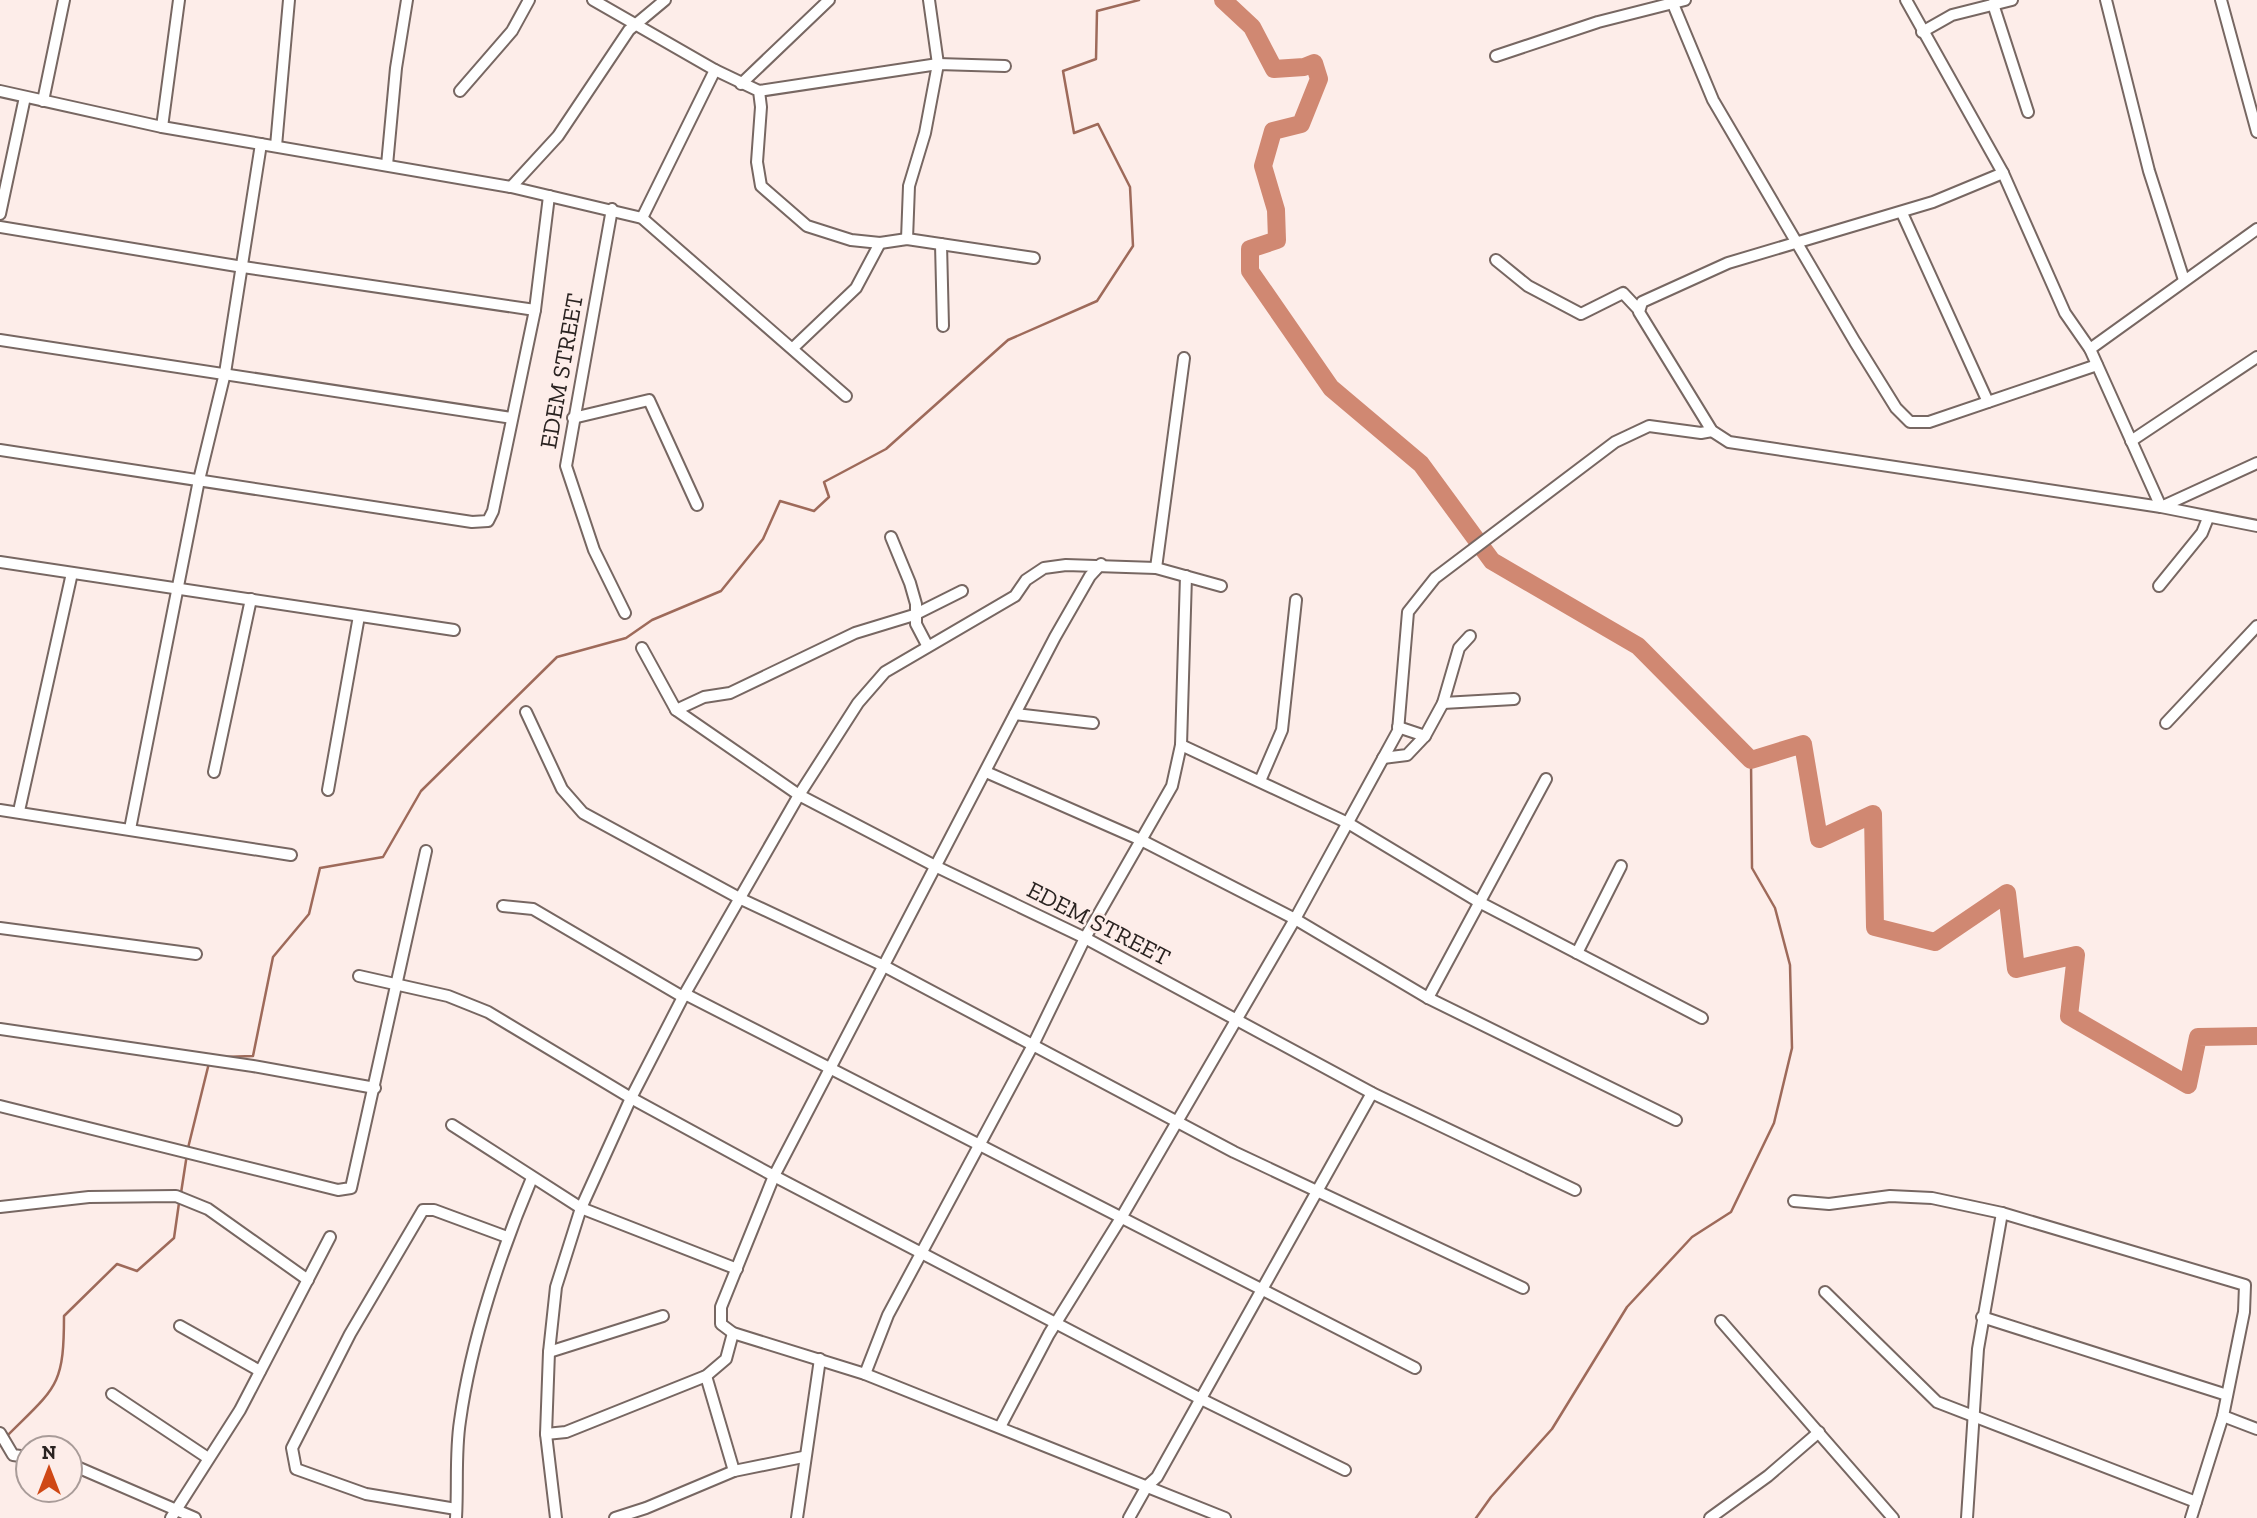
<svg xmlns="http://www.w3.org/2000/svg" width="2257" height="1518" font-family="'Zilla Slab',serif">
	<rect width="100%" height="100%" fill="#fdede9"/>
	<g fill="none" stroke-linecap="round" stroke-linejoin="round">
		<g stroke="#9e6a5a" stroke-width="2.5">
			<path d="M222 1057 253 1056 273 957 309 914 320 868 383 857 421 791 557 657 626 638 652 620 721 591 763 539 780 501 814 511 829 497 824 482 886 449 1008 340 1097 301 1133 246 1130 187 1098 124 1074 133 1063 71 1096 59 1097 11 1139 0"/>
			<path d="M188 1148 209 1063"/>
			<path d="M181 1193 187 1154"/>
			<path d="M7 1436C56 1387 64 1387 64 1316L117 1264 137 1271 174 1238 179 1203"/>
			<path d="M1476 1518 1491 1497 1552 1429 1627 1307 1692 1237 1731 1212 1774 1123 1792 1048 1790 965 1775 908 1752 868 1751 760"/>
		</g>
		<path stroke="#d08872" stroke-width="18" d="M1223 0 1252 27 1274 69 1304 67 1314 63 1319 79 1301 124 1273 131 1263 166 1276 210 1277 240 1250 249V271L1331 388 1421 464 1492 561 1638 646 1751 760 1803 744 1819 839 1873 814 1875 927 1935 942 2007 893 2016 969 2076 955 2069 1016 2188 1085 2198 1037 2257 1036"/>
		<defs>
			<g id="minor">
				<path d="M593 0 715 70 642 218"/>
				<path d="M1906 0 2003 173 2065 313 2090 349 2161 507 2257 463"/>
				<path d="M2106 0 2149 171 2184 280"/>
				<path d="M2221 0 2257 132"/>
				<path d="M1673 4 1713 100 1855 342 1896 408 1910 422H1929L2097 365"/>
				<path d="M1993 4 2028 112"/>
				<path d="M1922 32 1952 15 2012 0"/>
				<path d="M1496 56 1598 22 1685 0"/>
				<path d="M715 70 759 91 761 107 757 162 761 186 807 226 851 240 880 243 907 239 1034 258"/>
				<path d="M741 84 829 0"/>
				<path d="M0 91 162 127 511 187 642 218 846 396"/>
				<path d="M460 91 512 31 529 0"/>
				<path d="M759 91 938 64 1005 66"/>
				<path d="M43 101 64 0"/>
				<path d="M162 127 179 0"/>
				<path d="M276 146 289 0"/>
				<path d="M387 165 396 68 407 0"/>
				<path d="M2003 173 1933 202 1728 263 1642 302 1639 312 1712 431 1729 442 2161 507 2257 526"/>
				<path d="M511 187 558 136 629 30 665 0"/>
				<path d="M612 209 566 466 594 550 625 613"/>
				<path d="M1902 213 1988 402"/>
				<path d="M0 214 25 97"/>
				<path d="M0 227 243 267 535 310"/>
				<path d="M907 239 909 186 925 133 938 64 929 0"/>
				<path d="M941 244 943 326"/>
				<path d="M1496 260 1528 286 1581 314 1623 293 1638 309"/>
				<path d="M0 340 512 418"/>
				<path d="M793 348 856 288 880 243"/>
				<path d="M2090 349 2257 229"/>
				<path d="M573 418 649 400 697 505"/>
				<path d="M2131 441 2257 357"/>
				<path d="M0 450 472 522 488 521 493 511 535 310 549 196"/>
				<path d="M891 537 910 583 916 604V624L927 645"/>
				<path d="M0 562 454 630"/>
				<path d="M1101 564 1090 576 1055 637 774 1176 721 1307V1324L733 1333 865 1374 1225 1518"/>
				<path d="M1156 568 1184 358"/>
				<path d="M2159 586 2202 533 2208 518"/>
				<path d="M642 648 676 710 799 795 937 867 1085 938 1372 1093 1575 1190"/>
				<path d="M1443 703 1514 699"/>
				<path d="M676 710 704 697 730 693 855 633 914 615 962 591"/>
				<path d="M526 712 562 789 583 813 741 899 884 966 1234 1152 1523 1288"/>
				<path d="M1015 714 1093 723"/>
				<path d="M2166 723 2257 626"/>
				<path d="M1398 727 1425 736 1443 703 1459 648 1470 636"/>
				<path d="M1181 745 1348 823 1479 902 1702 1018"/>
				<path d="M1383 758 1407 755 1425 736"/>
				<path d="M214 772 251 599"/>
				<path d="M986 772 1141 840 1295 919 1428 998 1676 1120"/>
				<path d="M1260 781 1282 730 1296 600"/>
				<path d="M328 790 359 616"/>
				<path d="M0 810 291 855"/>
				<path d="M19 811 72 573"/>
				<path d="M130 829 199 480 225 373 261 144"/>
				<path d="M503 906 533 909 683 997"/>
				<path d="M0 928 196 954"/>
				<path d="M1577 953 1621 866"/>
				<path d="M359 976 448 996 488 1012 631 1098 774 1176 1201 1399 1345 1470"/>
				<path d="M685 994 1415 1368"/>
				<path d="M1428 998 1546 779"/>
				<path d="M0 1029 253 1066 375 1088"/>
				<path d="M0 1106 338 1190 351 1188 426 851"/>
				<path d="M452 1125 581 1208 737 1269"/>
				<path d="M1794 1201 1829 1204 1890 1196 1932 1198 2002 1213 2245 1285 2244 1312 2223 1416 2191 1518"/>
				<path d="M0 1207 89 1197 176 1196 208 1209 308 1280"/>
				<path d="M1825 1292 1937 1402 2196 1502"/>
				<path d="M1982 1317 2227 1395"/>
				<path d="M1721 1321 1893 1518"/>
				<path d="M180 1326 260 1371"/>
				<path d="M549 1352 663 1316"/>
				<path d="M865 1374 888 1315 1033 1045 1085 938 1172 786 1181 745 1186 576"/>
				<path d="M706 1376 734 1471"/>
				<path d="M112 1394 208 1458"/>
				<path d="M2223 1416 2257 1429"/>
				<path d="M1000 1427 1049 1334 1121 1218 1295 919 1398 731 1408 612 1435 578 1615 442 1649 426 1701 433 1712 431"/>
				<path d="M0 1433 13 1455 28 1457"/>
				<path d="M546 1434 566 1432 706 1376 726 1359 733 1333"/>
				<path d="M70 1464 195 1518"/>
				<path d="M456 1509 366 1494 296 1469 292 1448 350 1334 423 1210H434L507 1237"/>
				<path d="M171 1518 240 1410 330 1237"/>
				<path d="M456 1518C458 1486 455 1453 460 1421 471 1341 501 1251 532 1178"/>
				<path d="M556 1518 546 1434 549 1352 556 1287 581 1208 631 1098 683 997 799 795 858 703 885 672 1015 596 1026 580 1044 568 1066 565 1156 568 1221 586"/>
				<path d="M615 1518 646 1508 734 1471 803 1457"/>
				<path d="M797 1518 820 1359"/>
				<path d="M1129 1518 1147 1486 1157 1477 1372 1093"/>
				<path d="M1710 1518 1768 1476 1819 1432"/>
				<path d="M1967 1518 1978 1349 2002 1213"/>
			</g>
		</defs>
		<use href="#minor" stroke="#776762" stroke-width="14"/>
		<use href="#minor" stroke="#fff" stroke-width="10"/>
	</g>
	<g text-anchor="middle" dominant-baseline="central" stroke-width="5" stroke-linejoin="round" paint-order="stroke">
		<g font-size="24" fill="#2a2321" stroke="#fdede9">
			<text transform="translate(561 371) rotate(-80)">EDEM STREET</text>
			<text transform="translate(1099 923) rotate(27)">EDEM STREET</text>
		</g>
	</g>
	<g transform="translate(49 1469)"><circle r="33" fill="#fdede9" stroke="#a99c99" stroke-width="2"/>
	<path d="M0-5L12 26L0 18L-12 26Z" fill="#cf4815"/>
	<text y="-10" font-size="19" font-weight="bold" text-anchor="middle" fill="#2a2321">N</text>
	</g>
</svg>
